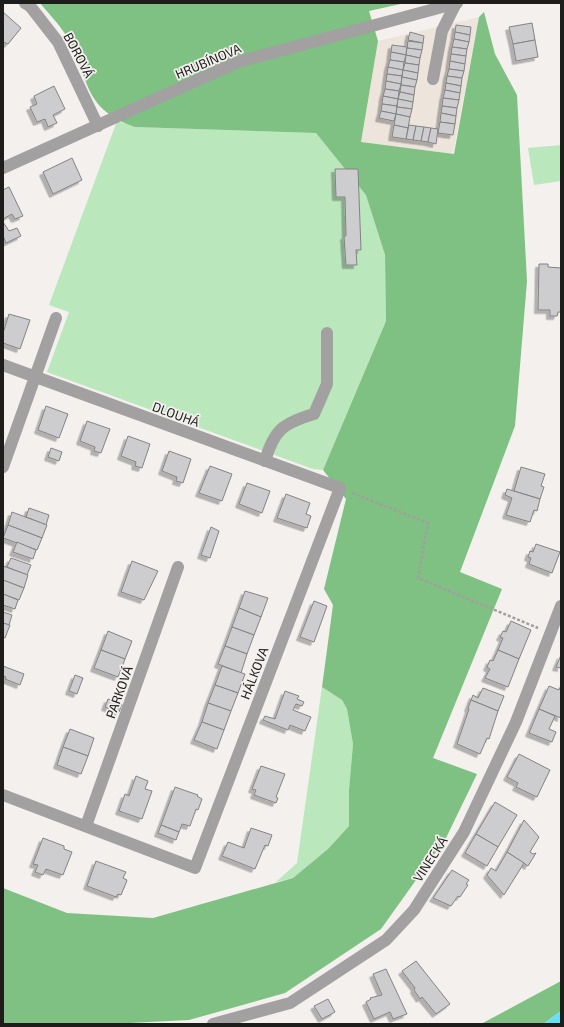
<svg xmlns="http://www.w3.org/2000/svg" width="564" height="1027" font-family="'Exo 2',sans-serif">
	<defs>
		<filter id="shadow"><feDropShadow dx="-3.5" dy="3.5" stdDeviation="0" flood-color="#0004"/></filter>
	</defs>
	<rect width="100%" height="100%" fill="#f3f0ee"/>
	<path fill="#ede4dc" d="M479 17 453 154 361 142 378 41Z"/>
	<g fill="#bae7bc">
		<path d="M117 121 135 127 316 133 345 169H358V185L366 194 385 255 386 321 323 470 313 469 47 372 69 312 49 305Z"/>
		<path d="M561 145V181L534 185 528 148Z"/>
		<path d="M322 687 342 700 347 709 353 744 349 790V826L328 849 293 878 276 882 297 863Z"/>
	</g>
	<g fill="#7ec182">
		<path d="M40 3H405L369 11 378 41 361 142 454 154 479 17 484 12 495 54 517 95 527 281 515 426 460 572 502 589 433 758 477 774 446 838 381 929 285 993 189 1020 109 1024H3V888L67 913 153 918 293 878 328 849 349 826V790L353 744 347 709 342 700 322 687 333 605 324 589 346 499 323 470 386 321 385 255 366 195 358 185V169H345L316 133 135 127C82 109 90 78 67 37 60 25 49 14 40 3Z"/>
		<path d="M561 981V1011L543 1024H481Z"/>
	</g>
	<path fill="#67e0f6" d="M561 1011V1024H543Z"/>
	<g fill="#cdcccf" stroke="#838285" filter="url(#shadow)">
		<path d="M3 12 21 28 8 44 3 42Z"/>
		<path d="M532 23 535 40 513 44 509 27Z"/>
		<path d="M456 25 471 27 470 35 455 32Z"/>
		<path d="M410 32 424 36 423 43 408 40Z"/>
		<path d="M455 32 470 35 469 42 454 39Z"/>
		<path d="M454 39 469 42 467 49 452 47Z"/>
		<path d="M535 40 538 57 516 61 513 44Z"/>
		<path d="M408 41 423 43 422 50 407 48Z"/>
		<path d="M392 45 407 47 406 55 391 52Z"/>
		<path d="M452 47 467 49 466 56 451 54Z"/>
		<path d="M407 48 422 50 420 58 406 55Z"/>
		<path d="M391 52 406 55 404 62 390 60Z"/>
		<path d="M451 54 466 56 465 64 450 61Z"/>
		<path d="M406 55 420 58 419 65 405 63Z"/>
		<path d="M390 60 404 62 403 70 388 67Z"/>
		<path d="M450 61 465 64 464 71 449 69Z"/>
		<path d="M405 63 419 65 418 73 403 70Z"/>
		<path d="M388 67 403 70 402 76 387 74Z"/>
		<path d="M449 69 464 71 462 78 447 76Z"/>
		<path d="M403 70 418 73 417 80 402 77Z"/>
		<path d="M387 74 402 76 401 84 386 81Z"/>
		<path d="M447 76 462 78 461 86 446 83Z"/>
		<path d="M402 77 417 80 415 87 401 85Z"/>
		<path d="M386 81 401 84 399 91 385 89Z"/>
		<path d="M446 83 461 86 460 93 445 90Z"/>
		<path d="M401 85 415 87 414 95 400 92Z"/>
		<path d="M54 86 65 109 53 115 57 123 48 127 45 119 37 122 30 107 37 104 34 96Z"/>
		<path d="M385 89 399 91 398 99 383 96Z"/>
		<path d="M445 90 460 93 459 100 443 98Z"/>
		<path d="M400 92 414 95 413 102 398 99Z"/>
		<path d="M383 96 398 99 397 106 382 104Z"/>
		<path d="M443 98 459 100 457 108 442 106Z"/>
		<path d="M398 99 413 102 412 109 397 107Z"/>
		<path d="M382 104 397 106 396 114 381 111Z"/>
		<path d="M442 106 457 108 456 116 441 113Z"/>
		<path d="M397 107 412 109 410 117 396 114Z"/>
		<path d="M381 111 396 114 394 121 379 118Z"/>
		<path d="M441 113 456 116 455 124 440 122Z"/>
		<path d="M396 114 410 117 408 128 394 125Z"/>
		<path d="M440 122 455 124 453 135 438 133Z"/>
		<path d="M394 125 408 128 406 139 392 137Z"/>
		<path d="M409 125 416 126 413 140 406 139Z"/>
		<path d="M416 126 424 127 421 141 413 140Z"/>
		<path d="M424 127 431 128 428 142 421 141Z"/>
		<path d="M431 128 438 129 436 144 428 142Z"/>
		<path d="M72 158 82 180 53 194 43 172Z"/>
		<path d="M335 169H358L361 250H356L357 265H346L344 236H346L345 197H336Z"/>
		<path d="M9 187 23 216 15 219 12 214 3 219V190Z"/>
		<path d="M3 222 9 231 17 228 21 236 6 243 3 236Z"/>
		<path d="M539 264H548V267L561 268V312H558L557 316H550V310H538Z"/>
		<path d="M9 314 30 320 20 349 3 343V333Z"/>
		<path d="M46 406 68 414 59 438 38 430Z"/>
		<path d="M87 421 110 429 101 453 94 451 95 447 80 441Z"/>
		<path d="M128 436 150 444 142 468 135 466 136 462 121 456Z"/>
		<path d="M51 448 62 452 59 461 48 457Z"/>
		<path d="M169 451 191 459 183 483 176 481 177 477 162 471Z"/>
		<path d="M210 466 232 474 222 501 199 493Z"/>
		<path d="M521 467 545 474 541 486 544 487 540 499 514 491Z"/>
		<path d="M247 483 270 491 262 513 239 504Z"/>
		<path d="M507 489 540 499 537 511 534 510 530 522 506 515 512 498 505 495Z"/>
		<path d="M286 494 310 503 306 514 311 516 307 528 277 518Z"/>
		<path d="M29 508 49 515 46 525 26 517Z"/>
		<path d="M12 512 47 525 42 538 8 525Z"/>
		<path d="M8 525 42 538 37 550 3 538Z"/>
		<path d="M211 527 219 531 210 558 201 555Z"/>
		<path d="M17 542 36 550 33 559 13 552Z"/>
		<path d="M536 544 560 552 552 573 529 564 531 558 528 557 530 551 533 552Z"/>
		<path d="M11 558 31 565 27 575 7 567Z"/>
		<path d="M132 561 158 571 144 600 121 592Z"/>
		<path d="M3 566 28 575 24 588 3 580Z"/>
		<path d="M3 580 24 588 19 600 3 594Z"/>
		<path d="M245 591 268 598 261 617 239 608Z"/>
		<path d="M3 594 18 600 15 609 3 605Z"/>
		<path d="M314 601 327 606 314 642 300 637Z"/>
		<path d="M239 608 261 617 254 635 232 627Z"/>
		<path d="M3 612 12 615 9 625 3 623Z"/>
		<path d="M511 621 531 630 519 659 498 650 503 638 500 637 503 631 506 632Z"/>
		<path d="M3 623 10 625 5 638 3 637Z"/>
		<path d="M232 627 254 635 247 654 225 646Z"/>
		<path d="M108 631 132 641 125 659 101 650Z"/>
		<path d="M225 646 247 654 241 673 218 664Z"/>
		<path d="M101 650 125 659 118 677 94 668Z"/>
		<path d="M498 650 519 659 508 687 485 678 490 669 487 667 490 660 493 661Z"/>
		<path d="M561 655V668L556 667Z"/>
		<path d="M3 666 24 674 20 685 5 679 6 677 3 676Z"/>
		<path d="M222 666 245 674 238 693 215 685Z"/>
		<path d="M75 675 83 678 77 694 69 691Z"/>
		<path d="M215 685 238 693 231 711 208 703Z"/>
		<path d="M561 685V718L539 709 549 686 559 690Z"/>
		<path d="M483 688 504 696 498 711 471 700 473 695 478 698Z"/>
		<path d="M285 691 299 696 297 699 304 702 302 706 296 704 293 710 311 717 305 731 290 725 288 730 263 720 265 716 275 719Z"/>
		<path d="M108 699 122 704 119 712 105 707Z"/>
		<path d="M471 700 498 711 489 739 487 738 480 754 457 744 469 709 468 708Z"/>
		<path d="M208 703 231 711 224 730 202 722Z"/>
		<path d="M539 709 555 716 549 729 556 732 552 742 529 733Z"/>
		<path d="M202 722 224 730 217 749 194 740Z"/>
		<path d="M70 729 94 738 88 756 63 747Z"/>
		<path d="M63 747 88 756 81 774 57 765Z"/>
		<path d="M519 754 550 770 537 797 516 787 518 783 507 777Z"/>
		<path d="M261 766 285 774 276 797 278 798 276 803 254 795 256 790 252 789Z"/>
		<path d="M136 776 148 781 145 789 152 791 142 819 119 811 125 794 129 796Z"/>
		<path d="M175 787 198 795 197 796 202 799 198 810 196 809 190 826 182 824 179 832 161 825Z"/>
		<path d="M495 802 517 815 498 847 476 834Z"/>
		<path d="M524 820 539 837 530 852 533 854 536 853 528 866 507 852Z"/>
		<path d="M161 825 179 832 176 840 158 833Z"/>
		<path d="M251 828 272 835 268 846 265 845 255 869 222 856 228 842 244 848Z"/>
		<path d="M476 834 498 847 487 866 465 853Z"/>
		<path d="M43 838 64 846V849L72 852 63 875 46 869 43 875 35 872 38 865 33 864Z"/>
		<path d="M507 852 524 863 504 895 487 875 491 868 496 871Z"/>
		<path d="M96 861 126 872 123 878 127 880 126 883 121 895 118 894 116 897 87 886Z"/>
		<path d="M452 870 469 880 466 884 468 885 460 897 458 896 451 906 433 898Z"/>
		<path d="M416 961 450 1004 436 1014 422 997 420 999 414 990 415 988 402 971Z"/>
		<path d="M386 969 407 1014 393 1019 390 1012 374 1019 366 1002 371 999 370 998 382 995 373 974Z"/>
		<path d="M328 999 335 1012 322 1019 314 1006Z"/>
	</g>
	<g fill="none" stroke-linecap="round" stroke-linejoin="round">
		<path stroke="#a19f9e" stroke-width="2.5" stroke-dasharray="3 2" stroke-linecap="butt" d="M352 493 428 523 418 578 538 628"/>
		<g stroke="#a2a0a0" stroke-width="12">
			<path d="M25 3 30 6 58 42 98 126"/>
			<path d="M433 79 442 31 456 3"/>
			<path d="M3 168 238 62 457 3"/>
			<path d="M3 365 340 488 195 868 3 795"/>
			<path d="M265 461C274 430 283 423 314 414L327 384V333"/>
			<path d="M3 467 56 318"/>
			<path d="M86 826 178 567"/>
			<path d="M213 1024 290 1003 386 940 414 910 464 832 516 722 561 606"/>
		</g>
	</g>
	<g text-anchor="middle" dominant-baseline="central" stroke-width="3.5" stroke-linejoin="round" paint-order="stroke">
		<g font-size="13" fill="#1e1d1c" stroke="#f3f0ee">
			<text transform="translate(79 55) rotate(62)">BOROVÁ</text>
			<text transform="translate(208 61) rotate(-23)">HRUBÍNOVA</text>
			<text transform="translate(176 414) rotate(20)">DLOUHÁ</text>
			<text transform="translate(254 673) rotate(-69)">HÁLKOVA</text>
			<text transform="translate(119 692) rotate(-70)">PARKOVÁ</text>
			<text transform="translate(430 859) rotate(-57)">VINECKÁ</text>
		</g>
	</g>
	<rect width="564" height="1027" fill="none" stroke="#1e1d1c" stroke-width="8"/>
</svg>
